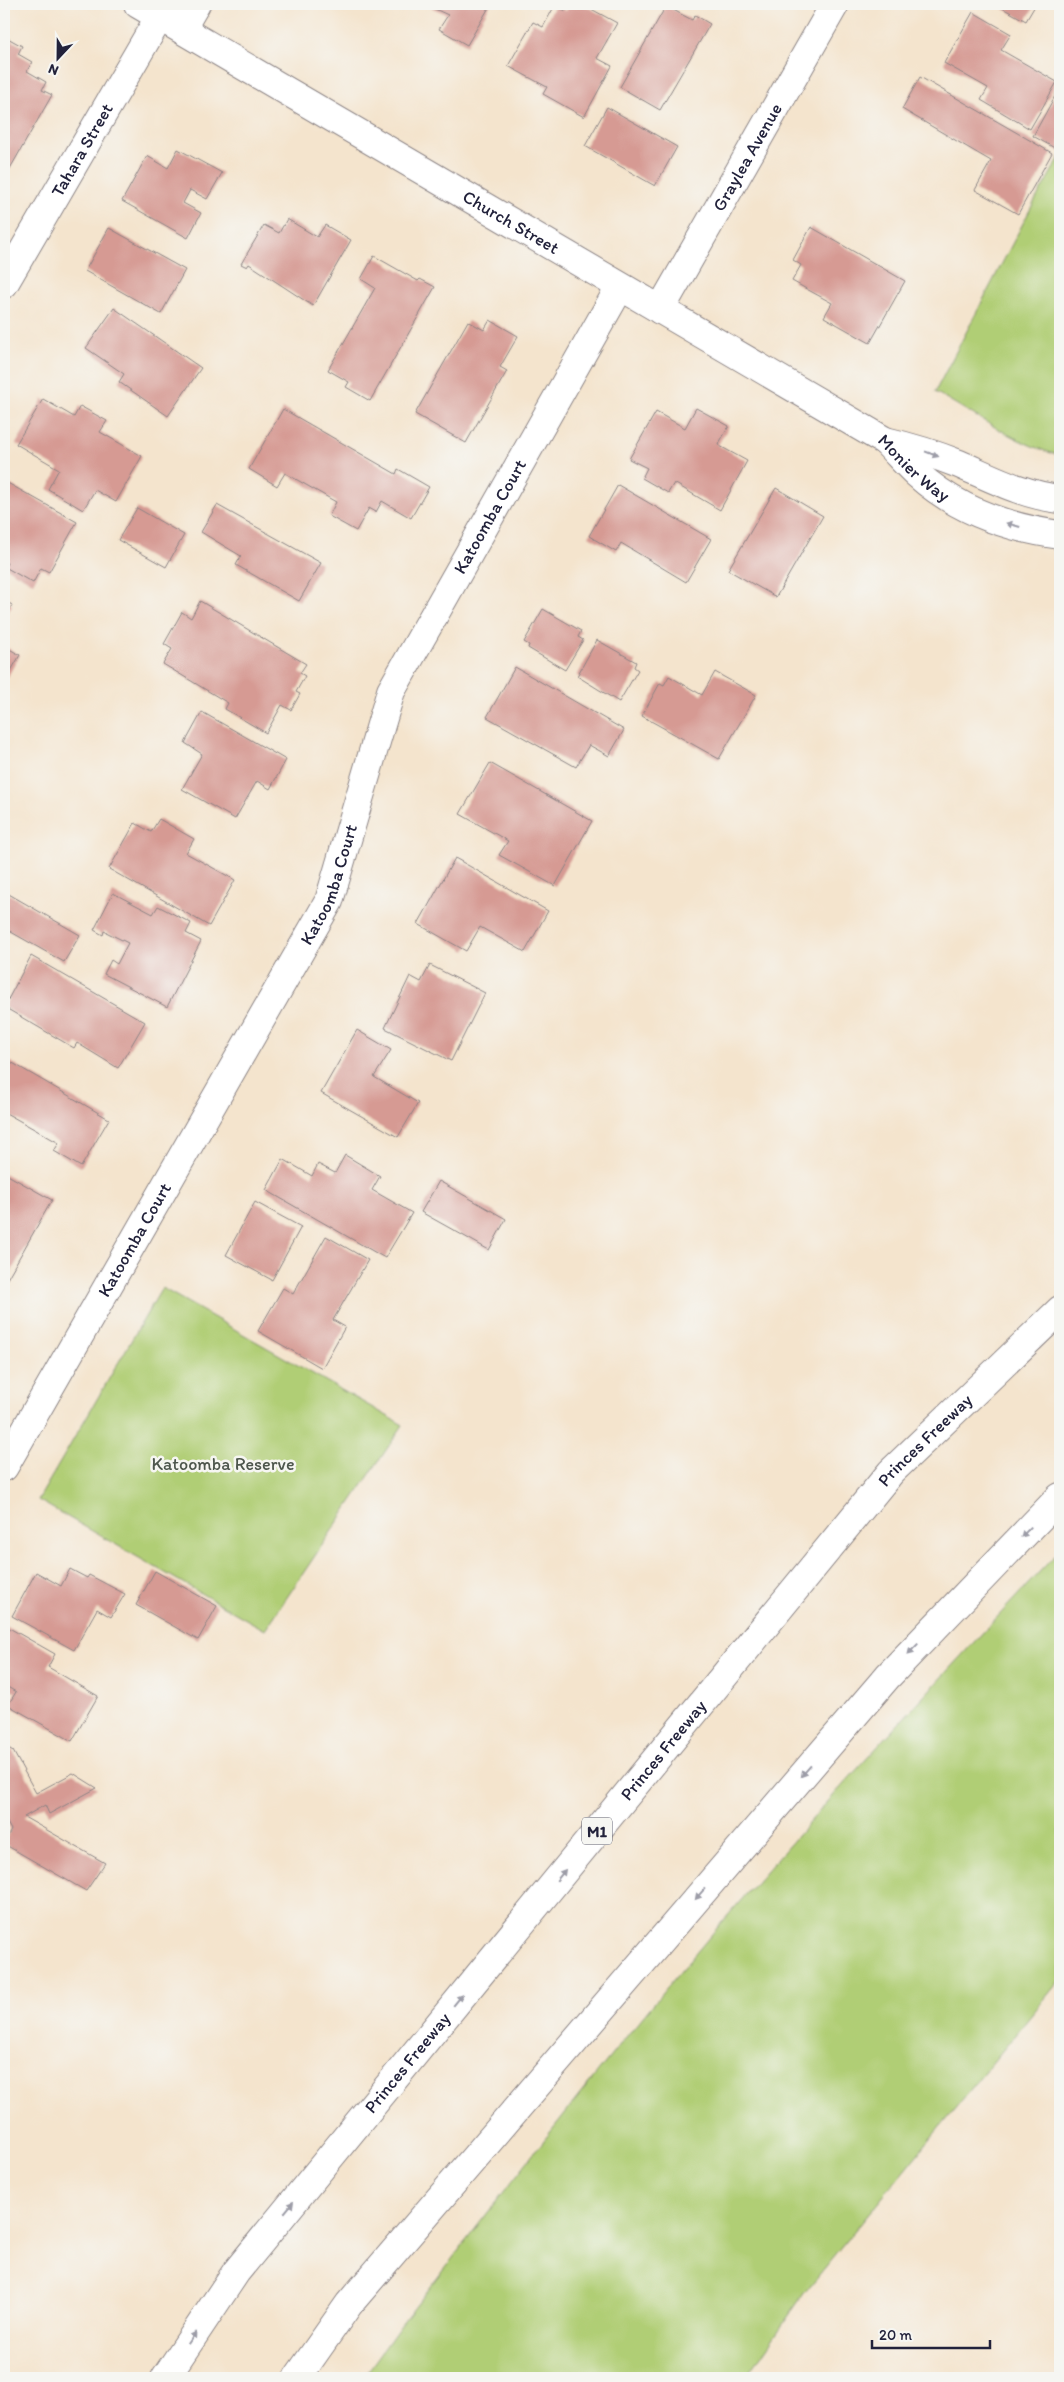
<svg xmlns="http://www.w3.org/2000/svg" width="1064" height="2382" font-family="Itim,sans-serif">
	<rect width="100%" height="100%" fill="#f6f6f2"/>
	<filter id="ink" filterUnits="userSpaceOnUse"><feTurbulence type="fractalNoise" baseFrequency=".02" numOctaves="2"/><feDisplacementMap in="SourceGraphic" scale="10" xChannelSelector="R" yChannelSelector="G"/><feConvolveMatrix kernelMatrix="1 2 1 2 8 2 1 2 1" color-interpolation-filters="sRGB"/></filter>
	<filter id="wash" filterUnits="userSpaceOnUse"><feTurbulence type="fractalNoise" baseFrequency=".0096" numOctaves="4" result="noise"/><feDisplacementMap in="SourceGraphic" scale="20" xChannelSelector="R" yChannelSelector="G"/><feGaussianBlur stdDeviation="1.12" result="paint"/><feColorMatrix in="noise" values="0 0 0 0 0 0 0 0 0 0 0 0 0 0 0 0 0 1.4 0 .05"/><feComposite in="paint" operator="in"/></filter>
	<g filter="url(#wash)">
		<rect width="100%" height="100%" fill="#f4e4cd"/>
		<g fill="#b0ce75" stroke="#697858">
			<path d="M1060 157V455C1025 449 969 411 935 392L1033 204Z"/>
			<path d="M162 1288 403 1425 265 1630 38 1500Z"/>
			<path d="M1060 1550V1980L805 2292 746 2378H363L401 2325C488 2213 573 2100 664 1991 790 1839 925 1694 1060 1550Z"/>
		</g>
		<g id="blocks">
			<g fill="#d69a93">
				<path d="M424 4H491L467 45 439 29 448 15Z"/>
				<path d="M570 4H582L617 23 597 58 612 66 584 117 543 94 547 87 508 66 533 22 543 27 555 5 566 11Z"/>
				<path d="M995 4H1036L1026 21Z"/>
				<path d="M666 6 692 20 695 15 710 24 660 110 620 87Z"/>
				<path d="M973 12 1011 34 1001 50 1057 82 1030 129 981 100 988 88 944 63Z"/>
				<path d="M4 36 22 46 18 54 32 62 27 71 46 82 42 90 52 95 4 179Z"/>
				<path d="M920 77 1052 153 1018 214 975 190 991 161 902 109Z"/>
				<path d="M1060 87V151L1033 136Z"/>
				<path d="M607 107 677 147 655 186 585 146Z"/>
				<path d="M178 149 222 173 207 199 190 190 183 203 201 213 188 238 122 201 147 156 168 168Z"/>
				<path d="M287 219 317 237 325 225 351 240 313 306 249 264 247 267 241 264 264 225 279 233Z"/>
				<path d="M811 227 905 281 870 343 824 317 832 303 792 281 801 265 793 260Z"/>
				<path d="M109 228 185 270 161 314 85 271Z"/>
				<path d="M374 256 418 281 420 279 435 287 370 401 346 387 349 382 328 370 375 288 361 279Z"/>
				<path d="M114 308 201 368 168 416 119 382 124 374 86 348Z"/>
				<path d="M490 320 518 336 500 367 507 371 466 443 415 414 468 321 484 330Z"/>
				<path d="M43 399 74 417 80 406 107 421 100 432 142 456 116 502 95 490 83 510 48 489 59 469 16 444Z"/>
				<path d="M696 408 729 426 718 445 747 461 720 510 674 483 668 493 642 478 647 468 629 459 656 412 685 428Z"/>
				<path d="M283 409 396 474 398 469 429 487 411 518 382 501 376 512 369 508 356 531 329 516 336 502 285 473 277 486 249 469Z"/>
				<path d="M4 481 77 522 49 572 41 568 33 583 5 567 7 563 4 562Z"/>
				<path d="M618 485 711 539 686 582 621 543 616 552 589 536Z"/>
				<path d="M776 488 823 516 776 597 728 570Z"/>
				<path d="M217 505 321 563 299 601 236 565 241 556 201 532Z"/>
				<path d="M137 508 184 535 166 567 118 540Z"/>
				<path d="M4 600 12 605 4 620Z"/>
				<path d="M200 601 306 664 300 673 305 676 296 692 300 694 291 710 282 705 266 733 225 709 228 703 163 664 172 649 164 644 182 612 191 618Z"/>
				<path d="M543 609 581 631 578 637 583 640 565 670 528 648 529 645 524 642Z"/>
				<path d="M597 640 636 662 634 667 638 670 619 702 577 676Z"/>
				<path d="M4 646 20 655 4 683Z"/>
				<path d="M515 667 624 730 609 756 589 745 576 767 487 717Z"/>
				<path d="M715 672 756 695 719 759 642 716 660 683 664 685 669 676 702 695Z"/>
				<path d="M202 712 286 760 270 789 257 781 235 819 182 789 202 754 185 743Z"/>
				<path d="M490 763 592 821 555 886 499 855 508 841 460 814Z"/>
				<path d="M159 819 194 839 186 853 235 880 209 926 109 869 135 823 151 832Z"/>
				<path d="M455 858 548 911 525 952 480 927 466 951 418 924Z"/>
				<path d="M7 893 80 935 64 962 4 928V898Z"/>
				<path d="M113 893 153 914 158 906 191 923 186 933 201 941 167 1007 104 974 111 960 117 964 128 943 104 931 103 935 94 930Z"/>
				<path d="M31 956 145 1022 118 1068 77 1043 74 1048 4 1007Z"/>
				<path d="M430 965 485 993 451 1061 385 1028 410 976 421 982Z"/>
				<path d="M357 1030 391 1050 374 1077 418 1103 398 1137 321 1093Z"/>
				<path d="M4 1058 109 1119 81 1167 54 1151 59 1143 4 1112Z"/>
				<path d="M345 1155 380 1176 372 1190 412 1213 385 1258 266 1190 283 1159 312 1176 318 1164 335 1173Z"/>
				<path d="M4 1173 52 1200 7 1279 4 1277Z"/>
				<path d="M439 1181 506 1219 489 1250 421 1212Z"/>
				<path d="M255 1202 301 1227 272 1280 226 1255Z"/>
				<path d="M326 1236 368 1260 333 1320 345 1327 322 1368 258 1331 283 1288 293 1294Z"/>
				<path d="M70 1569 87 1578 89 1575 125 1594 111 1617 97 1609 74 1650 12 1616 36 1572 61 1586Z"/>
				<path d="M155 1571 217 1606 198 1640 136 1605Z"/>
				<path d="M4 1625 55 1654 48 1667 98 1696 72 1741 8 1705 16 1692 4 1685Z"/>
				<path d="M4 1745 13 1751 36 1793 73 1773 97 1788 49 1814 45 1805 24 1817 105 1863 86 1891 4 1844 11 1830 4 1817Z"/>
			</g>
		</g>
	</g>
	<g filter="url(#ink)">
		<use href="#blocks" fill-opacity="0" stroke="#8b8384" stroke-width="1"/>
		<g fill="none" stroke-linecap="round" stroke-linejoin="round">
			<defs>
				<g id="minor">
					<path id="s1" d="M138 4 885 441C896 452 906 464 917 474 957 510 1008 528 1060 535"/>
					<path d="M182 28 196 4"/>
					<path id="s2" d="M4 284 160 16"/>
					<path id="s3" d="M660 310 835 4"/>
					<path d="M885 441C911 447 934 454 959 464 992 478 1023 495 1060 499"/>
					<path id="s4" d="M4 1467 329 901 391 691 620 287"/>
				</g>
				<g id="highway">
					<path id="s5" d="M165 2378 236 2272 891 1472 1060 1310"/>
					<path d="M297 2378 349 2304 888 1676 1060 1497"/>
				</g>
			</defs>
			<use href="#minor" stroke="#8b8384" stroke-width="30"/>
			<use href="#highway" stroke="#8b8384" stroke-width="30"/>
			<use href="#minor" stroke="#fff" stroke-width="28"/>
			<use href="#highway" stroke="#fff" stroke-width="28"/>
		</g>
		<defs><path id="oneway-solid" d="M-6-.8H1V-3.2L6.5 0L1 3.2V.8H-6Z" transform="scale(1.25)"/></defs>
		<g fill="#9c9ca7">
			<use href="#oneway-solid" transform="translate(932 454) rotate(21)"/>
			<use href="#oneway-solid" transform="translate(1013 525) rotate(-164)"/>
			<use href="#oneway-solid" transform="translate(1026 1532) rotate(134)"/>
			<use href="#oneway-solid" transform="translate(913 1649) rotate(134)"/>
			<use href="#oneway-solid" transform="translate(806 1771) rotate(131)"/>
			<use href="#oneway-solid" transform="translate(561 1875) rotate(-51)"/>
			<use href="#oneway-solid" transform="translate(700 1894) rotate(131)"/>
			<use href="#oneway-solid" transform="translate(458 2000) rotate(-51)"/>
			<use href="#oneway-solid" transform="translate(289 2207) rotate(-51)"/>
			<use href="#oneway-solid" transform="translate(192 2338) rotate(-56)"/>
		</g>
	</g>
	<g text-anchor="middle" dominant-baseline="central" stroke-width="5" stroke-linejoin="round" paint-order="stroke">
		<rect fill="#f6f6f2" stroke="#626272" stroke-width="1" x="582" y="1817.5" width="30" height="27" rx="4"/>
		<g font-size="16" font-weight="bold" fill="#22223b">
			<text x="597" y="1831">M1</text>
		</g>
		<g font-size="18" fill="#22223b" stroke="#f6f6f2">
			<text stroke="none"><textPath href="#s2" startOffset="155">Tahara Street</textPath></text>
			<text stroke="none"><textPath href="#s3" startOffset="176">Graylea Avenue</textPath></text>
			<text stroke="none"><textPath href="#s1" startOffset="432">Church Street</textPath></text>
			<text stroke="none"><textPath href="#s1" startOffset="905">Monier Way</textPath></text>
			<text stroke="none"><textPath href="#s4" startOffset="1072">Katoomba Court</textPath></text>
			<text stroke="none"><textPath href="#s4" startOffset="668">Katoomba Court</textPath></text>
			<text stroke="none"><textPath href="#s4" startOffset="262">Katoomba Court</textPath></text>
			<text stroke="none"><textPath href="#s5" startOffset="1208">Princes Freeway</textPath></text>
			<text stroke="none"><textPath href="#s5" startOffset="802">Princes Freeway</textPath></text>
			<text stroke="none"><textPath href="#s5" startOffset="398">Princes Freeway</textPath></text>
		</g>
		<g font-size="18" fill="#4d564c" stroke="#f6f6f2">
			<text x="223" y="1464">Katoomba Reserve</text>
		</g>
	</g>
	<rect width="1064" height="2382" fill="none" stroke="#f6f6f2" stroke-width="20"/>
	<g transform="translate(58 58) rotate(202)" stroke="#f6f6f2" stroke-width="4" paint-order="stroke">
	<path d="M0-4L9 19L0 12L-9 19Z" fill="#22223b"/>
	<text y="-8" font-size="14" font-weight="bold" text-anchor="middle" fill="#22223b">N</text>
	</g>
	<path d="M872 2340v8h118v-8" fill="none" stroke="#22223b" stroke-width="2.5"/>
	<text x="879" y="2340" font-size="15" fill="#22223b" stroke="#f6f6f2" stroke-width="4" paint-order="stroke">20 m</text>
</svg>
